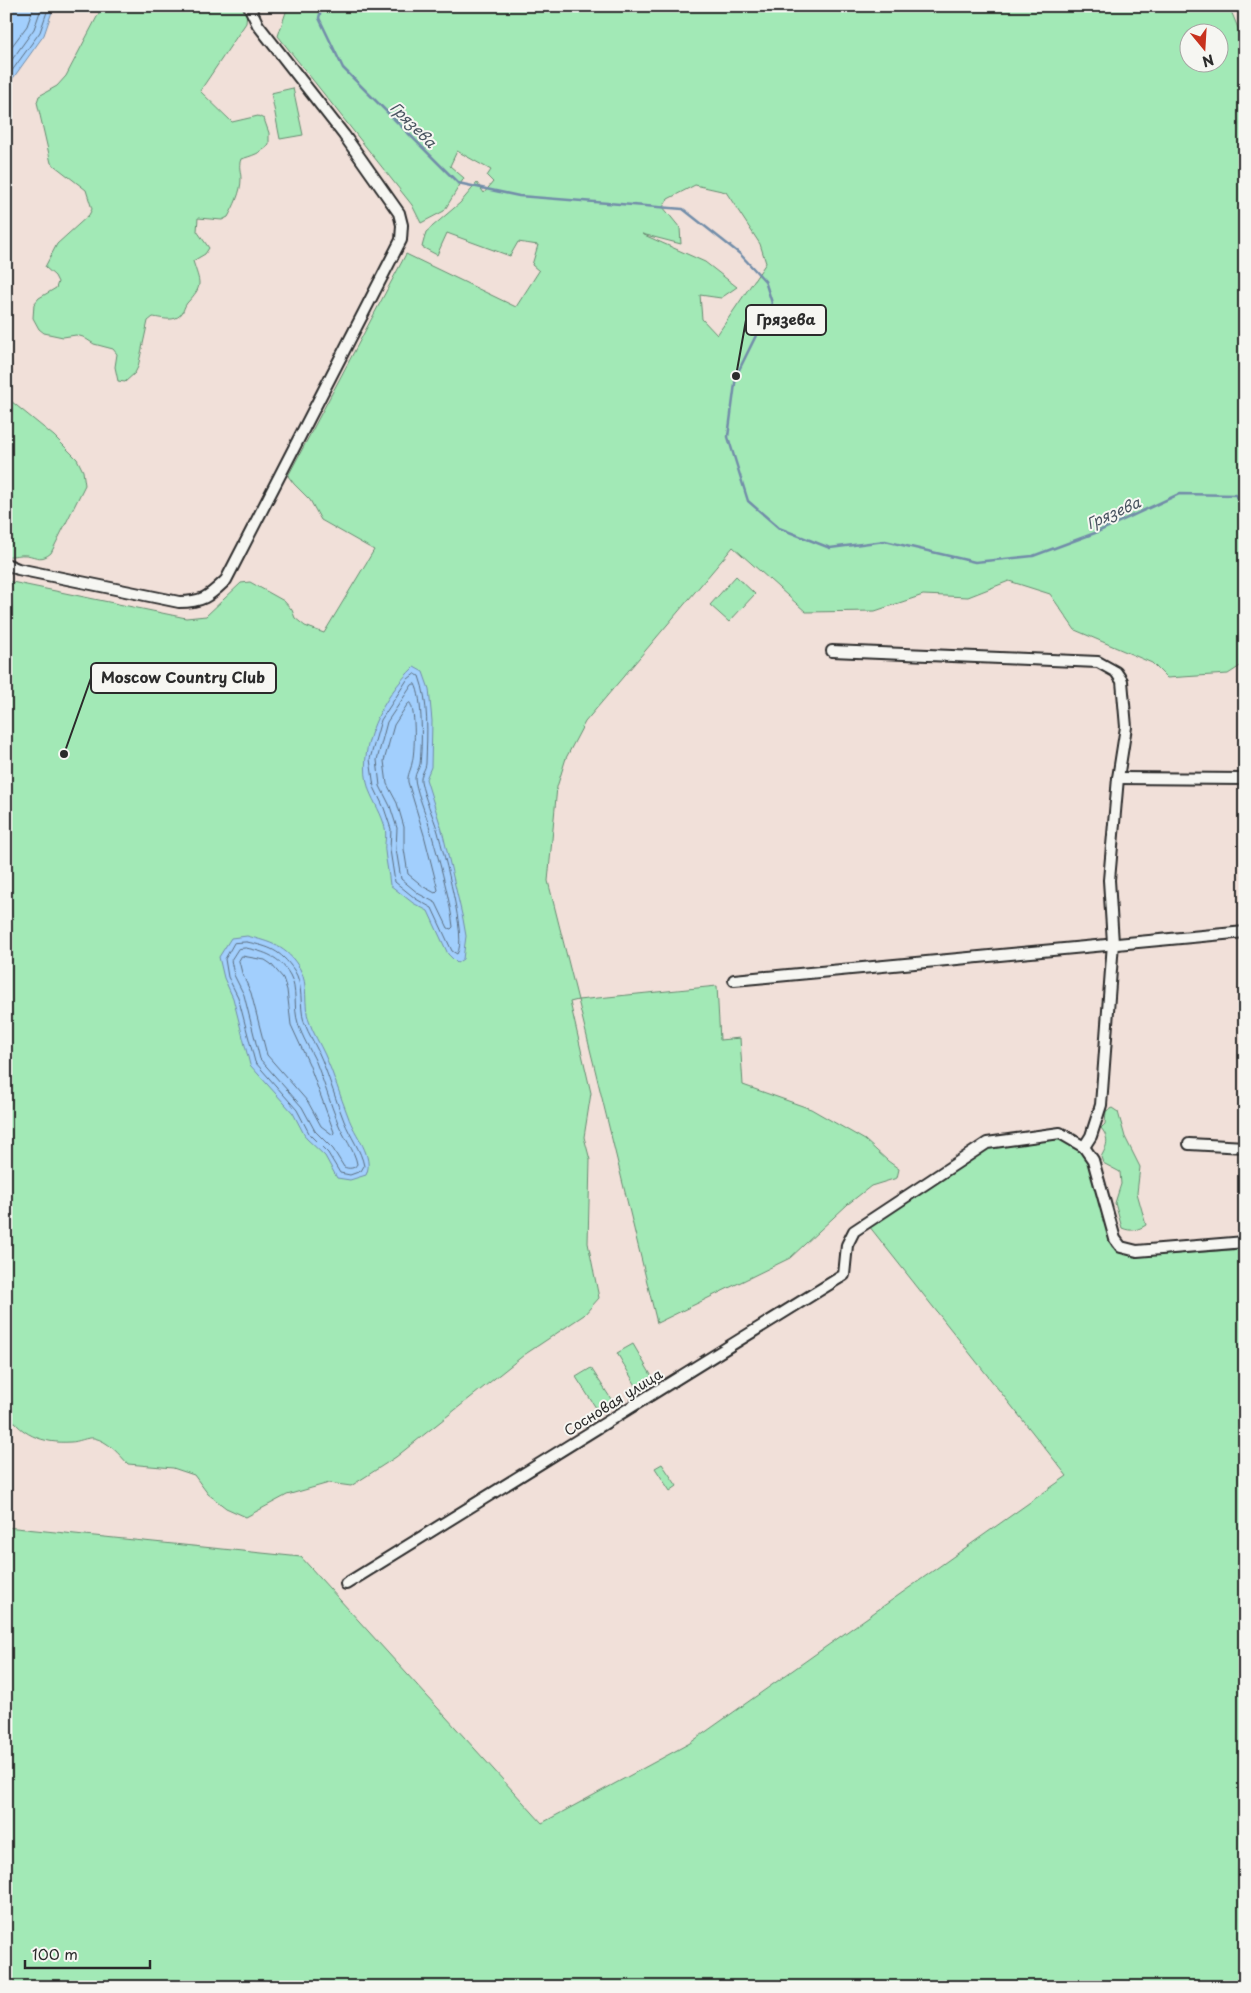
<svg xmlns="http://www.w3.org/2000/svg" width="1251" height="1993" font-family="'Playpen Sans',sans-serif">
	<rect width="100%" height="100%" fill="#f1e0d9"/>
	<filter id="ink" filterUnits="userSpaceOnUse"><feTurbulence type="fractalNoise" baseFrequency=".02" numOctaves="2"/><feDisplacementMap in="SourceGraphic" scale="10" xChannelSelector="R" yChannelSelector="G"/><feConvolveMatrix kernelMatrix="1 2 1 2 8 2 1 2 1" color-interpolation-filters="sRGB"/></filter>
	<g filter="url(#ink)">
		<g fill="#a2e9b6" stroke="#668a70" fill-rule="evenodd">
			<path d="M99 6H245L247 10 246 23 200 91 232 122 258 116 264 119 269 133V145C261 153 252 156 241 159 238 167 241 171 241 179 241 192 234 206 228 217L222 220 198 218 197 231 209 248 205 254 193 261C200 284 204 285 187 303 184 307 184 310 182 313 175 323 162 318 153 317L148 321 138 367 135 373 125 382 118 381 115 367 117 354 113 349 94 344 83 337 76 335 63 337 44 333 39 329 33 318 34 304 39 298 56 288 58 282 55 276 45 267 57 244 89 215 92 209 86 190 51 163 37 102 39 96 57 86 66 76 99 13Z"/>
			<path d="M291 6H1229L1245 45V483L1242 490 1245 495V663L1228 674 1167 678 1152 663 1075 630 1050 594 1009 581 968 597 923 595 875 611 806 612 733 547 585 722 566 758 557 787 548 881 578 1000 717 986 720 1040 740 1038 743 1085 811 1109 865 1140 888 1161 899 1169 897 1178 871 1186 848 1204 790 1258 657 1323 578 1000 570 1002 591 1093 584 1137 590 1160 588 1243 599 1298 584 1315 524 1355 396 1457 351 1486 329 1483 287 1495 246 1517 226 1508 208 1494 194 1475 173 1468 128 1464C119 1454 108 1441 94 1438 87 1437 78 1442 71 1442 44 1444 17 1435 6 1408V583L7 581 186 618 206 616 241 583 250 582 284 601 292 610 295 618 305 626 324 633 374 550 321 520 310 500 294 484 288 476 406 254 516 307 539 271 532 265 538 245 518 242 510 256 447 233 437 255 422 247 426 232 460 203 477 183 484 193 493 182 487 176 491 170 457 151 450 166 464 178 444 211 421 223 412 205 278 36 286 12ZM1188 32H1218V62H1188ZM695 185 726 192 760 244 766 263 717 335 702 319 700 295 721 298 737 287 705 262 642 234 681 244 680 228 663 207 668 199Z"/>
			<path d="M293 88 303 135 280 139 271 93Z"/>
			<path d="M6 397 54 436 77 459 83 471 85 485 51 553C42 561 37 557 27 555 20 554 13 557 6 556Z"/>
			<path d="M736 576 755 594 729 622 710 605Z"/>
			<path d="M1112 1108 1118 1112 1125 1137 1140 1167 1137 1193 1146 1225C1138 1230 1131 1232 1122 1228L1115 1203 1121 1184 1120 1172 1103 1163 1101 1157C1107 1146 1110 1139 1101 1128L1105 1124 1106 1111Z"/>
			<path d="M1063 1139C1068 1142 1075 1145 1080 1148 1096 1161 1102 1225 1112 1247L1133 1257 1245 1249V1987H6V1527L301 1557 542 1823 690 1743 1067 1476 869 1226 989 1148Z"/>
			<path d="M633 1344 654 1380 638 1389 617 1353Z"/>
			<path d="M591 1368 613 1402 598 1411 576 1377Z"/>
			<path d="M662 1464 677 1486 670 1491 655 1468Z"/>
		</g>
		<g fill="#a2cffd" stroke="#728da9">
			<path d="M6 6H54L44 35 6 88Z"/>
			<path d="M414 667 423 672 429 689 432 721 431 767 426 779 442 830 463 919 466 936 463 959 457 963 448 954 428 911 413 903 390 885C389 874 386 862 385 851 384 844 387 836 385 828 382 814 374 803 369 790 355 748 384 695 414 667Z"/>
			<path d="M247 936C270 942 287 946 300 969 309 985 303 1004 309 1021 313 1033 320 1044 325 1055 334 1075 340 1096 348 1116 354 1135 375 1156 366 1175L350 1180 337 1178 325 1156 306 1138 293 1113 250 1065 233 998 224 978 219 957 231 938Z"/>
		</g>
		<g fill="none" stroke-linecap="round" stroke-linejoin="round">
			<g stroke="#5b6d7f" stroke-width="1">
				<path d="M6 54 27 26 34 6"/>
				<path d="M6 68 34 29 42 6"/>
				<path d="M6 79 40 32 49 6"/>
				<path d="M415 674 419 676C429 703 427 734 426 763 426 769 420 775 421 781 424 798 433 815 438 832 443 852 468 940 457 954L452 951 432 908 416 899 395 882 390 850 391 829 384 808 374 787 370 759 381 720 407 680Z"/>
				<path d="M415 684C423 697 422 748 420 764 419 769 415 773 415 778 415 787 425 812 428 822 437 853 450 897 453 927L451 929 448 928 436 903 419 894 401 879 396 849 397 828 390 806 380 786 377 760 387 722 412 685Z"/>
				<path d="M410 703C416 711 415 752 412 763 411 770 407 775 408 782L424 835 438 890 435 893 424 887 408 874 404 849V827L397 803 387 784 384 761 394 725 407 705Z"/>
				<path d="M247 942C270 947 280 950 294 970 304 985 299 1005 304 1022 309 1035 317 1047 322 1060 330 1080 336 1101 344 1121 350 1136 361 1150 364 1166L361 1171 350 1175 340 1173 328 1153 310 1135 297 1110 255 1062 238 997 228 977 225 959 234 943Z"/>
				<path d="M246 948C265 952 279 956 290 975 298 989 293 1008 298 1023 302 1037 310 1049 316 1062 324 1082 330 1103 338 1123 343 1136 355 1151 357 1164 355 1169 348 1169 344 1167L333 1149 315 1131 302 1107 260 1059 244 995 234 975 231 960 238 949Z"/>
				<path d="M242 956 265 960 271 964 283 978 287 990 291 1025 309 1064 334 1132 333 1135 321 1126 308 1102 267 1055 251 993 242 973 239 961Z"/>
			</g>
			<path stroke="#728da9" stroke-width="2.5" d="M322 6 319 18 343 68 458 183 519 196 683 209 740 254 765 281 772 303 736 376 728 437 748 501 779 528 830 548 885 541 975 562 1033 556 1095 533 1179 494 1236 495 1245 511"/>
			<defs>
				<g id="minor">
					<path d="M6 564 18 569 179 602C204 602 209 596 226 580L401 240 402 225 399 213 344 135 258 25 249 6"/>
					<path d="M832 651 1098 662 1116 672 1122 681 1126 727 1118 778 1109 880 1113 943 1101 1105 1091 1136 1084 1147"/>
					<path d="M1118 778 1245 779"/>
					<path d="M734 980 1245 932"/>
					<path d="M1189 1144 1245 1147"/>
					<path d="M346 1584 844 1275 847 1245 854 1231 987 1143 1060 1133 1084 1147 1093 1160 1115 1239 1121 1247 1137 1251 1245 1242"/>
				</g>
			</defs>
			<use href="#minor" stroke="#2b2b2b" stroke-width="14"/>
			<use href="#minor" stroke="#f6f6f2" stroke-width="10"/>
		</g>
	</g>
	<g text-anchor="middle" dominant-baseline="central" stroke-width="4" stroke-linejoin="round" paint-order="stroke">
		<g font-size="14" fill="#2b2b2b" stroke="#f6f6f2">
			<text transform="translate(613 1402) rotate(-32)">Сосновая улица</text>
		</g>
		<g font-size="15" font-style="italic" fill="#495460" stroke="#f6f6f2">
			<text transform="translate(414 124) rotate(45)">Грязева</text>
			<text transform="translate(1113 512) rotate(-24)">Грязева</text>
		</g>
	</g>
	<path fill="none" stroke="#2b2b2b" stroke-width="2" d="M736 376L746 320M64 754L91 678"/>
	<g fill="#2b2b2b" stroke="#f6f6f2" stroke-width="2">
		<circle cx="736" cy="376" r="5"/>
		<circle cx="64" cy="754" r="5"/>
	</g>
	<g fill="#f6f6f2" stroke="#2b2b2b" stroke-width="2">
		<rect x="746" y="305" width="80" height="30" rx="5"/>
		<rect x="91" y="663" width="185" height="30" rx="5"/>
	</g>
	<g font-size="15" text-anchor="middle" font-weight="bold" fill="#2b2b2b">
		<text x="786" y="325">Грязева</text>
		<text x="183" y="683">Moscow Country Club</text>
	</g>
	<rect width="1251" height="1993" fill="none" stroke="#f6f6f2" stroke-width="25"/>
	<rect x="12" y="12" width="1226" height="1968" fill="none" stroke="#2b2b2b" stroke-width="2" filter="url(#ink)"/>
	<g transform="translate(1204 48) rotate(162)"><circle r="24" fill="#f6f6f2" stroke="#a5a5a2"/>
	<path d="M0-4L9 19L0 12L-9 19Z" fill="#c8321e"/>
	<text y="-8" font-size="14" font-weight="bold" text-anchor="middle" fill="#2b2b2b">N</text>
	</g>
	<path d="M25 1960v8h125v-8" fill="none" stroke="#2b2b2b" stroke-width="2.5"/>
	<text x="32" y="1960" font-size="15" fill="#2b2b2b" stroke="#f6f6f2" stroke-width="4" paint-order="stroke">100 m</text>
</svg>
